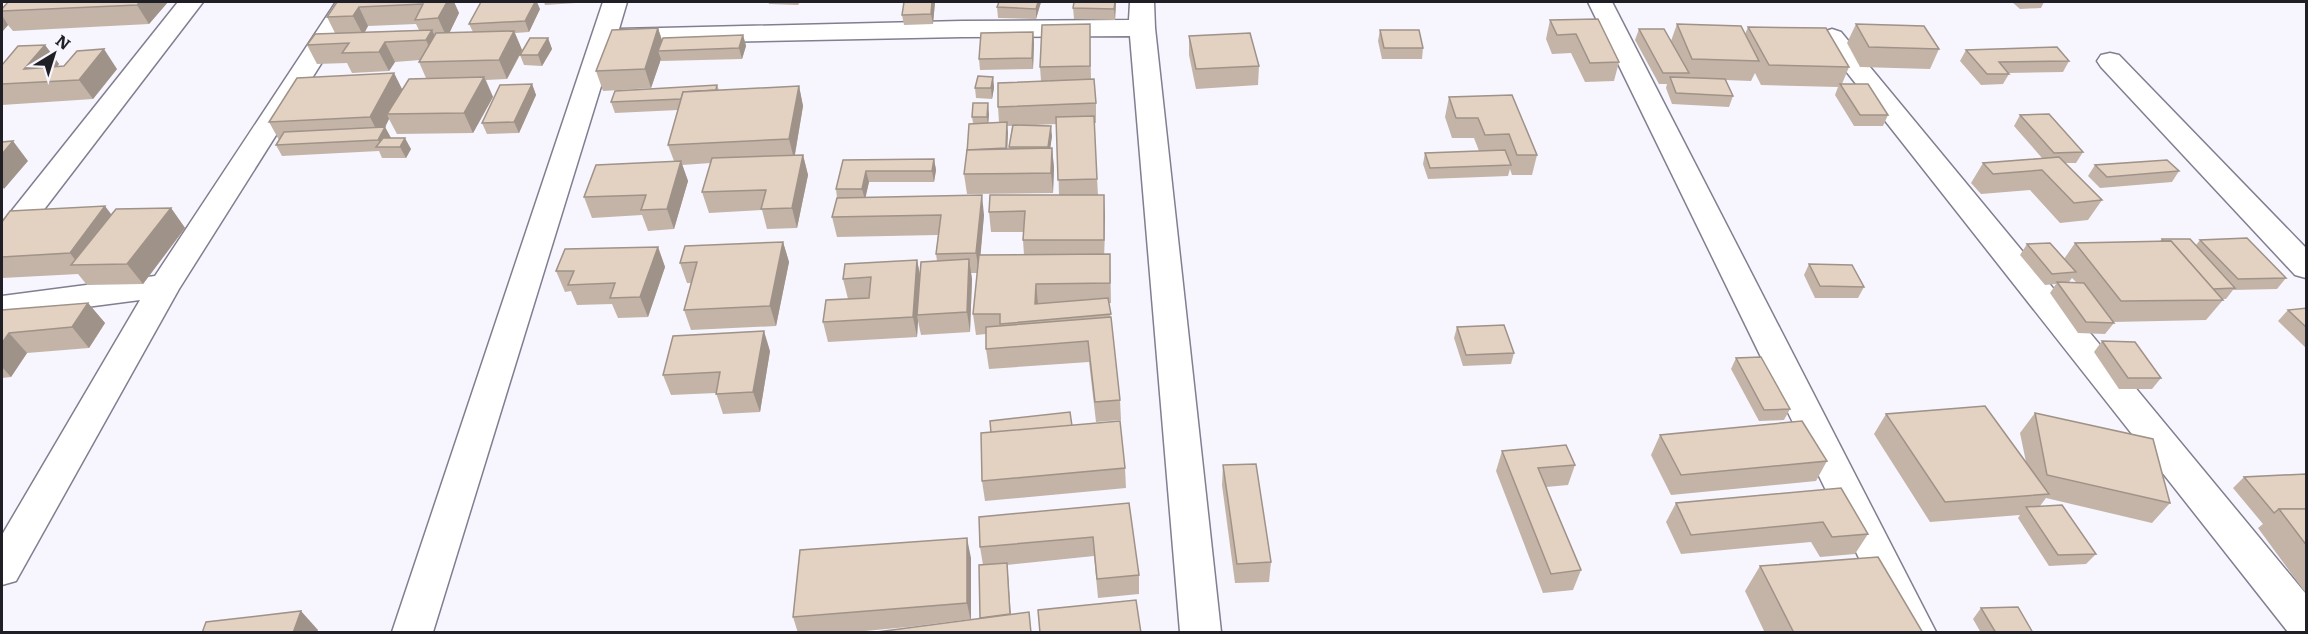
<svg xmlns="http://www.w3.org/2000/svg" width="2308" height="634" font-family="Literata,serif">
	<rect width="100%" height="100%" fill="#f7f6fe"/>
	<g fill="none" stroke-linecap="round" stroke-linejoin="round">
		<defs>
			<g id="minor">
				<path d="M178 2H203L13 250 2 253V223Z"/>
				<path d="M336 2H360L179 289 16 581 2 585V535L140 300 2 318V296L155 276Z"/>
				<path d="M603 2H627L619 29 962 21 1129 20 1130 2H1154L1155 28 1221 632H1180L1130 36 962 37 614 44 433 632H392Z"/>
				<path d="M1588 2H1612L1936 632H1895Z"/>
				<path d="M1832 29 1841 32 2306 594V632H2288L1823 42 1819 37 1823 32Z"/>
				<path d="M2110 53 2119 55 2306 248V278L2295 275 2101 67 2097 61 2101 55Z"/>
			</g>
		</defs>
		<use href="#minor" stroke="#817e90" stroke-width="3"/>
		<use href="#minor" fill="#fff" fill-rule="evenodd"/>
	</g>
	<g fill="#c3b4a7" fill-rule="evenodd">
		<path d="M8 2H168L149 24 13 31 8 25 2 32V7V8Z"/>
		<path d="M337 2H454L459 13 449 33 473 32 469 24 540 9 529 32 515 33 522 50 548 38 552 49 542 66 524 65 520 55 507 79 486 80 493 97 473 133 397 134 389 119 385 127 391 138 411 149 406 158H382L379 151 282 156 276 145 279 140 269 122 394 73 402 90 426 78 419 62 420 60 395 62 389 71 352 73 347 63 317 64 307 45 335 33 327 17ZM416 24 419 30 365 32 368 26Z"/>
		<path d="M544 2H576V3L545 5Z"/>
		<path d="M768 2H800L798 5 769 4Z"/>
		<path d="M935 2 933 24 904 25 902 15Z"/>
		<path d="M999 2H1041L1036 19 998 18 997 7Z"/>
		<path d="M1074 2H1116L1115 20 1074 19 1073 8Z"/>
		<path d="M2012 2H2044L2041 8 2020 9Z"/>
		<path d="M1598 19 1619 62 1614 81 1585 82 1571 53 1552 54 1546 39 1550 20Z"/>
		<path d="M1090 24 1091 80 1096 103V123H1094L1098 195H1104V254H1110L1111 303H1109L1120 400 1121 420 1096 422 1089 362 989 369 986 349V334L976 335 973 314 977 273H971L972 279 970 332 921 335 918 321 917 337 828 342 823 322 848 299 843 279 917 260 920 274 937 261 936 254 938 235 837 237 832 217 837 198 836 189 843 160 934 159 936 170 934 182H869L865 197 984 215 980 255H1024L1023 240 1024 232H991L989 212 1059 195 1057 124 1035 125 1052 136 1050 148H1052L1054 168 1053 193 967 194 964 174 973 123 972 117 989 114 988 123H999L998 107 1041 81 1040 67ZM1007 126H1012L1009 149H1007Z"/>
		<path d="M1677 24 1745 34 1748 27 1849 67 1842 84 1888 115 1883 126H1854L1835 95 1838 87 1761 85 1755 73 1751 81 1726 80 1733 96 1729 107 1672 104 1666 88 1667 84H1659L1635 40 1639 29 1671 41Z"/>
		<path d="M1856 24 1939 49 1930 69 1860 67 1847 43Z"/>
		<path d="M658 28 662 40 743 35 746 46 742 59 661 61V59L651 88 603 91 596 71Z"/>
		<path d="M1380 30 1423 48 1422 59H1382L1378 41Z"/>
		<path d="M1033 32 1034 43 1033 69 980 70 979 59Z"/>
		<path d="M1189 36 1259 66 1258 85 1196 89 1189 55Z"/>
		<path d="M45 45 59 64 57 67 117 69 93 99 2 105V65Z"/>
		<path d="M1966 50 2069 61 2063 72 2008 73 2009 74 2003 84 1981 85 1960 61Z"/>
		<path d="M993 77 994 88 992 99 976 98 975 88Z"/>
		<path d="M532 84 536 95 519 133 487 134 482 123Z"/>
		<path d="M717 85 719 90 799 86 803 106 795 155H803L808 175 797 228 767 229 762 210 709 213 702 192 711 163 682 165 688 181 674 229 648 231 642 215 592 218 584 197 674 161 668 145 678 110 615 113 611 102Z"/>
		<path d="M1512 95 1537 155 1532 175H1512L1510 169 1508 176 1428 179 1423 164 1425 153 1479 151 1474 138H1452L1445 117 1449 97Z"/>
		<path d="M2020 115 2083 152 2076 163H2064L2102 200 2088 220 2060 223 2030 190 1981 194 1971 183 1983 163 2042 158 2014 126Z"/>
		<path d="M2095 165 2179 171 2172 182 2100 188 2088 176Z"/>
		<path d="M171 208 185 228 143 284 87 285 78 274 2 278V222L112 215Z"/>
		<path d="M2162 239 2196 245 2200 240 2286 278 2277 289 2233 290 2226 299H2222L2223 300 2206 320 2113 322 2114 323 2105 334 2078 333 2050 293 2056 284 2045 285 2020 255 2027 244 2064 259 2075 243 2160 241ZM2072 278 2076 282H2069Z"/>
		<path d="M783 242 789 262 776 326 691 330 684 310 691 283H687L680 263Z"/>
		<path d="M658 247 665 267 648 317 618 318 612 304 577 305 571 291 565 292 556 271Z"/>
		<path d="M1809 264 1864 287 1858 298H1815L1804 275Z"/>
		<path d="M88 303 105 323 89 348 27 353 11 377 2 378V310Z"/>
		<path d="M2307 308V349L2278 321 2288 310Z"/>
		<path d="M1457 327 1514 353 1511 364 1463 366 1454 338Z"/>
		<path d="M2102 341 2161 378 2152 389H2119L2094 352Z"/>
		<path d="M770 351 760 412 723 414 716 393 671 395 663 375Z"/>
		<path d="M1736 358 1790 409 1784 420 1759 421 1731 369Z"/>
		<path d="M2035 413 2170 503 2152 523 2046 498 2040 506 2096 554 2086 564 2049 566 2018 518 2020 515 1930 522 1874 434 1886 414 2026 462 2020 433Z"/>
		<path d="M1072 426 1125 468 1126 488 985 501 982 481Z"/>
		<path d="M1660 435 1827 461 1816 481 1671 495 1651 455Z"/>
		<path d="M1502 451 1575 465 1568 485 1546 487 1581 570 1573 590 1543 593 1496 471Z"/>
		<path d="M1223 465 1271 562 1269 582 1235 583 1222 485Z"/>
		<path d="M2306 474 2307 595 2258 528 2263 524 2233 488 2244 477Z"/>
		<path d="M1841 488 1868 534 1855 554 1820 557 1811 542 1681 554 1666 522 1676 503Z"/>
		<path d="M1129 503 1139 575V594L1098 598 1094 556 1007 565 1011 614 908 627 843 633H798L793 617 971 558V619L980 618 983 565 980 547Z"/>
		<path d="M1760 566 1923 633H1765L1745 591Z"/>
		<path d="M1981 608 2033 633H1981L1973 619Z"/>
	</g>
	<g fill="#9f9288">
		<path d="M140 2H168L149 24 137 5Z"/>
		<path d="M447 2H454L459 13 447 38 438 18Z"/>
		<path d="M535 2H537L540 9 529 32 525 21Z"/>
		<path d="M932 2H935L933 24 931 14Z"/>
		<path d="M1038 2H1041L1036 19V9Z"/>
		<path d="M1115 2H1116L1115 20 1114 9Z"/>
		<path d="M359 7 368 26 363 35 353 16Z"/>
		<path d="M2 15 8 25 2 32Z"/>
		<path d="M658 28 664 47 658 51 661 59 651 88 645 69Z"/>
		<path d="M432 30 441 49 435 60 426 40Z"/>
		<path d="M514 31 522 50 507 79 499 60Z"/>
		<path d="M1033 32 1034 43 1033 69 1032 58Z"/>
		<path d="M743 35 746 46 742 59 739 48Z"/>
		<path d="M548 38 552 49 542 66 538 55Z"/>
		<path d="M385 42 395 62 389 71 379 52Z"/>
		<path d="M45 45 59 64 44 82 24 69Z"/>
		<path d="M104 49 117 69 93 99 79 80Z"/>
		<path d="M394 73 404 93 387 114 389 119 385 127 391 138 382 147 378 140 380 137 370 117Z"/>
		<path d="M484 77 493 97 473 133 464 113Z"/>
		<path d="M993 77 994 88 992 99 991 88Z"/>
		<path d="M532 84 536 95 519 133 514 122Z"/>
		<path d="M799 86 803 106 794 159 789 139Z"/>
		<path d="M988 103 989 114 988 128 987 117Z"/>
		<path d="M1007 122 1008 133 1007 159 1006 148Z"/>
		<path d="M1051 126 1052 136 1049 158 1048 147Z"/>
		<path d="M405 138 411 149 406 158 400 147Z"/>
		<path d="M13 141 28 161 4 189 2 186V154Z"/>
		<path d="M1052 148 1054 168 1053 193 1051 173Z"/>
		<path d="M803 155 808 175 797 228 792 208Z"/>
		<path d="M934 159 936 170 934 182 932 171Z"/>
		<path d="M681 161 688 181 674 229 667 209Z"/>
		<path d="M866 171 869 182 865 200 862 189Z"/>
		<path d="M982 195 984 215 979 273 976 253Z"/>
		<path d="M1104 195 1105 215 1104 260Z"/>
		<path d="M105 206 120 226 79 265 70 253Z"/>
		<path d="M171 208 185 228 143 284 127 264Z"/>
		<path d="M783 242 789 262 776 326 770 306Z"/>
		<path d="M658 247 665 267 648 317 640 297Z"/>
		<path d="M969 259 972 279 970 332 967 312Z"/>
		<path d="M917 260 921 281 917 315 918 321 917 337 913 317Z"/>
		<path d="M1036 284 1038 304H1035Z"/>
		<path d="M88 303 105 323 89 348 72 327Z"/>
		<path d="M764 331 770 351 760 412 753 392Z"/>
		<path d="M9 333 27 353 11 377 2 367V343Z"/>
		<path d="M967 538 971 558V622L967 603Z"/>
		<path d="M1007 563 1008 574 1011 628 1010 618Z"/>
		<path d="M301 611 318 630 317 633H293Z"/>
	</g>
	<g fill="#e3d1c2" stroke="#9f9288" stroke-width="1.5">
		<path d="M8 2H140L137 5 2 11V9Z"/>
		<path d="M337 2H447L438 18 415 20 423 4 359 7 353 16 327 17Z"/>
		<path d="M481 2H535L525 21 469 24Z"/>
		<path d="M904 2H932L931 14 902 15Z"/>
		<path d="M999 2H1038L1036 9 997 7Z"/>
		<path d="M1074 2H1115L1114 9 1073 8Z"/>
		<path d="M1598 19 1619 62 1590 63 1576 34 1557 35 1550 20Z"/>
		<path d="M1090 24V66L1040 67 1042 25Z"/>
		<path d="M1677 24 1741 26 1759 61 1692 59Z"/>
		<path d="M1856 24 1924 26 1939 49 1869 47Z"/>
		<path d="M1748 27 1826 28 1849 67 1769 65Z"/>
		<path d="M658 28 645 69 596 71 612 30Z"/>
		<path d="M1639 29H1664L1689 73H1663Z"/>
		<path d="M432 30 426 40 385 42 379 52 342 53 349 43 307 45 315 34Z"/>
		<path d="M1380 30H1419L1423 48H1384Z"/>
		<path d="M514 31 499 60 419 62 436 33Z"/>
		<path d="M1033 32 1032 58 979 59 981 33Z"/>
		<path d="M1250 33 1259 66 1196 69 1189 36Z"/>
		<path d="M743 35 739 48 658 51 663 38Z"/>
		<path d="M530 38H548L538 55H520Z"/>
		<path d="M45 45 24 69 64 66 77 51 104 49 79 80 2 84V65L18 46Z"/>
		<path d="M2057 47 2069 61 1999 62 2009 74H1987L1966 50Z"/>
		<path d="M394 73 370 117 269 122 297 78Z"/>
		<path d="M978 76 993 77 991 88H975Z"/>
		<path d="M484 77 464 113 387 114 409 79Z"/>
		<path d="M1670 77 1725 79 1733 96 1676 93Z"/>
		<path d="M1094 79 1096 103 998 107V83Z"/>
		<path d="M532 84 514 122 482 123 500 85Z"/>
		<path d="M1840 84H1868L1888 115H1860Z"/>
		<path d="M717 85 716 90 683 92 681 99 611 102 615 91Z"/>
		<path d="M799 86 789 139 668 145 683 92Z"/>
		<path d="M1512 95 1537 155H1517L1509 134 1485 135 1478 118H1456L1449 97Z"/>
		<path d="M973 103H988L987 117H972Z"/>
		<path d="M2049 114 2083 152 2054 153 2020 115Z"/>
		<path d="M1094 116 1097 179 1058 180 1056 117Z"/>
		<path d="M1007 122 1006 148 967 150V153L969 124Z"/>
		<path d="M1013 125 1051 126 1048 147H1009Z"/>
		<path d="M385 127 378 140 276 145 284 132Z"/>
		<path d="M383 138H405L400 147H376Z"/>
		<path d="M13 141 2 154V142Z"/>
		<path d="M1052 148 1051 173 964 174 967 150Z"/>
		<path d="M1505 150 1511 165 1430 168 1425 153Z"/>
		<path d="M803 155 792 208 761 209 766 190 702 192 712 158Z"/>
		<path d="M2059 157 2102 200 2074 203 2042 170 1993 174 1983 163Z"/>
		<path d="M934 159 932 171H866L862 189H836L843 160Z"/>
		<path d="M2167 160 2179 171 2107 177 2095 165Z"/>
		<path d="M681 161 667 209 641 210 646 195 584 197 596 165Z"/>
		<path d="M982 195 976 253 936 254 941 215 832 217 837 198Z"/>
		<path d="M990 195H1104V240H1023L1025 211 989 212Z"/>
		<path d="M105 206 70 253 2 257V222L10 211Z"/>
		<path d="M171 208 127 264 71 265 116 209Z"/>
		<path d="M2247 238 2286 278 2238 279 2200 240Z"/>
		<path d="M2162 239H2190L2235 288 2213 289 2171 241H2163Z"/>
		<path d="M2171 241 2223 300 2121 301 2075 243Z"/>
		<path d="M783 242 770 306 684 310 697 262 680 263 685 246Z"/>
		<path d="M2050 243 2076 272 2052 274 2027 244Z"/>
		<path d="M658 247 640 297 610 298 615 283 568 285 574 271H556L565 249Z"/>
		<path d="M1110 254V283L1036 284 1035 304 1108 298 1111 314 1000 324V314H973L979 255Z"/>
		<path d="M969 259 967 312 917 315 921 262Z"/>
		<path d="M917 260 913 317 823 322 826 300 869 298 871 277 843 279 845 264Z"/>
		<path d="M1809 264 1852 265 1864 287 1820 286Z"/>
		<path d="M2057 282 2084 283 2114 323 2086 322Z"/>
		<path d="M88 303 72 327 9 333 2 343V310Z"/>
		<path d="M2307 308V328L2288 310Z"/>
		<path d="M1111 317 1120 400 1095 402 1088 341 986 349V327Z"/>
		<path d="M1504 325 1514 353 1466 355 1457 327Z"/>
		<path d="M764 331 753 392 716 394 720 372 663 375 673 336Z"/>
		<path d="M2102 341 2135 342 2161 378H2128Z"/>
		<path d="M1761 357 1790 409 1764 410 1736 358Z"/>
		<path d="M1985 406 2049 494 1945 502 1886 414Z"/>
		<path d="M1070 412 1072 426 991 433 990 421Z"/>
		<path d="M2035 413 2153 439 2170 503 2047 475Z"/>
		<path d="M1120 421 1125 468 982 481 981 433Z"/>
		<path d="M1802 421 1827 461 1681 475 1660 435Z"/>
		<path d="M1566 445 1575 465 1538 468 1581 570 1551 574 1502 451Z"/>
		<path d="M1256 464 1271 562 1237 564 1223 465Z"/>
		<path d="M2306 474 2307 509H2279L2274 513 2244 477Z"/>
		<path d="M1841 488 1868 534 1832 537 1823 522 1691 535 1676 503Z"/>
		<path d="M1129 503 1139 575 1097 579 1093 537 980 547 979 517Z"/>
		<path d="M2062 505 2096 554 2058 555 2026 507Z"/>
		<path d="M2279 509H2307V546Z"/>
		<path d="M967 538V603L793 617 800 550Z"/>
		<path d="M1878 557 1923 633H1794L1760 566Z"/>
		<path d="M1007 563 1010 614 980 618 979 565Z"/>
		<path d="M1136 600 1141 633H1040L1038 610Z"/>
		<path d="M2018 607 2033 633H1996L1981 608Z"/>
		<path d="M301 611 293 633H202L206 622Z"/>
		<path d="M1029 612 1031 633H869Z"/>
	</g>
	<rect width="2308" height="634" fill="none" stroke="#201f26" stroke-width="6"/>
	<g transform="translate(54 54) rotate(38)" stroke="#f7f6fe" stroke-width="4.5" paint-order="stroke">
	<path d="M0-4.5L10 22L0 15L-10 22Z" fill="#201f26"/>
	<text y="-9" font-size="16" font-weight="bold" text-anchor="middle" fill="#201f26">N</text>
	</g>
</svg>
